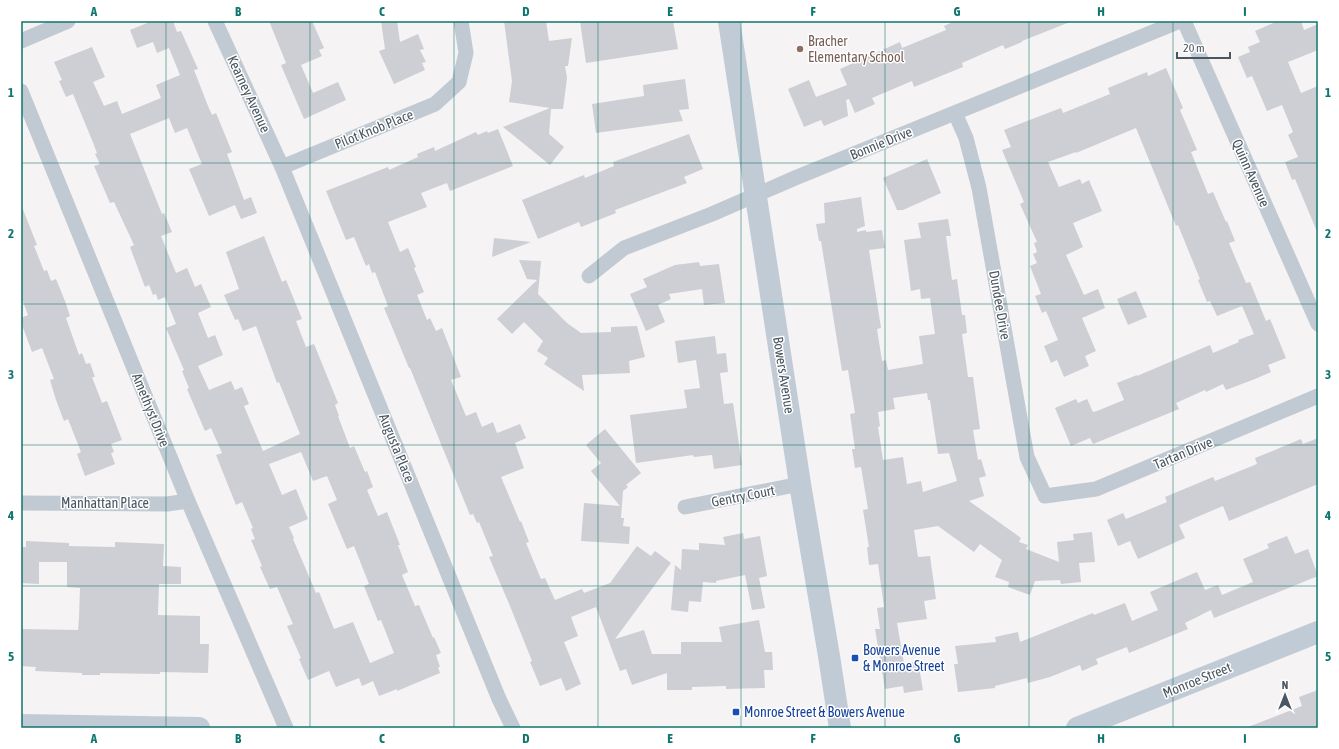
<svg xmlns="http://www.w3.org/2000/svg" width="1339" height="749" font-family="'Asap Condensed',sans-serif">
	<rect width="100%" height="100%" fill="#f5f3f3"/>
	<g fill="#cdcfd5" fill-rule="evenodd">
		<path d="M152 21H173L177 32 181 31 198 69 194 70 208 106 212 115 216 113 232 152 227 154 244 200 251 197 257 213 241 219 235 205 209 216 189 169 202 164 187 128 175 133 169 118 130 134 162 214 164 213 172 232 161 236 176 273 187 268 195 287 201 284 211 307 198 313 208 338 215 335 223 355 198 366 209 390 231 381 235 390 242 387 249 404 244 406 263 451 300 434 279 382 277 383 256 326 243 331 238 319 235 320 224 295 239 289 226 252 264 236 282 282 286 280 302 319 296 321 306 347 314 344 338 403 335 405 339 416H338L350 448 354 446 365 472 367 471 373 487 367 490 378 516 387 512 400 545H398L408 572 402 575 415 606 419 605 433 638 434 637 441 653 436 655 440 667H438L440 673 397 691V689L379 696 373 681 362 686 359 678 336 687 329 671 308 680 299 659 301 658 287 626 293 624 277 587 270 589 260 567 262 566 251 540 255 539 251 529 253 528 242 502 236 505 216 455 222 453 211 428 205 431 187 389 189 388 182 371 184 370 166 328 176 324 165 297 158 300 156 294 153 295 149 285 145 287 130 247 134 245 114 202 110 203 94 166 100 164 95 154 97 153 94 145 73 94 66 97 59 81 62 80 54 62 92 47 105 77 93 82 104 106 117 101 122 114 161 98 156 85 180 75 169 48 157 53 153 42 137 48 130 30ZM301 452 313 481 327 476 337 500 328 504 347 549 354 546 369 584 364 586 378 621 381 620 394 653 370 663 353 622 334 629 319 592 316 593 293 539 294 538 289 527 308 519 296 489 282 495 269 464Z"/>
		<path d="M269 21H312L324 48 319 50 322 56 301 65 313 93 338 82 346 100 304 119 281 65 286 63Z"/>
		<path d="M381 21H397L400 42 418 34 424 49 420 50 426 62 422 63 425 70 394 84 379 51 385 49Z"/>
		<path d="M504 21H546L549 41 572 38 568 66H565L567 78 563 109H551L549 134 564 147 550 165 503 127 550 108 509 102 512 81Z"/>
		<path d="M580 21H673L678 49 586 63Z"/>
		<path d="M955 21 1070 22 1022 41V42L1005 49 1003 45 962 63 963 67 914 87 912 81 872 98 875 104 855 113 849 99 846 100 848 116 824 126 821 120 804 127 788 89 809 80 816 97 847 85 840 69 900 42 902 48 946 30 944 26Z"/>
		<path d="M1278 21H1301L1304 30 1318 24V50L1288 62 1301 93 1318 86V234L1295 179 1292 180 1285 162 1298 157 1288 135 1293 132 1282 105 1267 111 1252 76 1247 78 1238 57 1250 52 1248 47 1260 42 1255 31Z"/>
		<path d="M1166 68 1183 108 1180 110 1197 150 1191 152 1208 194 1213 192 1226 222 1227 221 1235 241 1229 243 1246 283 1250 282 1266 321 1270 319 1286 358 1268 365 1271 372 1255 379 1226 390 1223 384 1206 392 1205 390 1176 403 1179 409 1162 416 1093 444 1090 438 1071 446 1055 408 1076 399 1078 403 1087 399 1093 412 1097 411 1124 400 1117 383 1137 375V376L1210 345 1213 353 1239 342 1238 340 1254 334 1242 306 1217 316 1210 301 1207 302 1198 280 1200 279 1178 225 1176 226 1136 128 1076 153V152L1048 162 1059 187 1080 179 1082 184 1089 180 1102 211 1073 223 1083 247 1066 255 1084 295 1098 289 1105 308 1082 318 1096 351 1085 356 1089 366 1064 377 1057 360 1051 363 1044 346 1058 340 1046 311 1042 313 1035 296 1041 294 1030 266 1037 263 1033 254 1037 252 1034 243 1037 242 1020 204 1024 202 1002 150 1011 147 1004 130 1061 108 1063 113 1110 94 1108 88 1147 72 1148 76Z"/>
		<path d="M685 79 689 109 679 110 683 121 596 133 592 104 644 96 643 85Z"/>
		<path d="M498 129 513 166 450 191 447 183 421 193 427 207 388 222 400 252 408 248 416 267 414 268 424 292 417 295 427 320 430 318 436 331 442 328 451 351 461 377 451 380 466 416 476 412 482 427 493 422 497 433 520 424 526 438 515 443 524 468 501 477 520 522 521 521 529 542 526 543 541 579 545 578 555 600 582 589 584 593 610 583 637 546 651 556 655 551 671 563 615 639 644 630 652 654H681V642H722L719 627 759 620 765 652H772L773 670H764L765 688 726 689V686L692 687V690H667V673L632 685 626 669 620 671 596 607 571 617 578 636 564 642 581 684 566 691 561 678 540 686 530 662 532 661 510 606 489 557 493 556 479 522 477 523 473 514 470 515 410 368H409L390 322 384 308 388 306 375 272 372 273 369 264 366 266 354 237 346 240 326 191 388 167 389 170 418 157 417 154 434 147 435 151 476 132 478 135 487 131 488 133Z"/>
		<path d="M689 134 703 169 684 177 687 183 615 210 616 213 581 227 579 222 538 239 522 200 584 175 585 178 614 166 613 162Z"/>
		<path d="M927 159 941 193 903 210H897L883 178Z"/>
		<path d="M861 197 865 226 857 229V232L866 230V232L882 230 885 248 869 250 881 328 877 329 882 361 886 360 888 370 923 364 919 336 935 334 930 298 921 299 920 289 911 291 904 240 921 238 918 223 948 219 951 236H946L952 280 957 279 962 315H965L967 333 962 334 968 377H973L980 429 973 430 978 460 981 459 986 476 979 478 984 496 969 501 1021 538 1019 542 1028 545 1026 549 1059 562 1057 542 1074 540 1073 534 1092 532 1095 562 1079 563 1081 582 1061 584 1060 580 1035 581 1030 595 1008 587 1009 582 995 577 1002 560 980 544 974 552 938 526 914 530 918 557 930 556 936 599 924 601 927 619 897 623 904 664 918 661 923 690 904 693 903 686 885 689 875 629H880L877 608 884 607 878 564 869 565 867 547H869L863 510 868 509 861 467 855 468 852 449H855L850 414 855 413 848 370 842 371 821 241H819L816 224 825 223 824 203ZM927 393 928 400H930L938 454 949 453 957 481 923 492 921 481 907 484 903 457 883 460 878 427 880 426 878 412 895 409 893 398Z"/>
		<path d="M22 207 37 245 34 246 44 271 47 270 51 281 56 279 65 301 70 316 66 318 79 355 82 353 86 364 90 363 95 377H92L102 403 107 401 122 440 111 444 114 452 111 453 115 464 85 476 77 454 81 452 68 419 64 421 56 400 50 380 54 379 42 348 32 352 21 322V318L28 315 21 296Z"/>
		<path d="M494 238 531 242 492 257Z"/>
		<path d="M519 260 541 261 538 294 567 323 581 333 611 332V327L637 326 645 357 629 361 630 373 582 375 584 391 544 364 548 358 537 351 543 341 524 322 512 334 497 319 537 280 527 279Z"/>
		<path d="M699 262 700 266 719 264 725 303 704 305 702 289 669 294 671 299 658 305 665 322 646 331 630 294 647 287 643 279 675 265Z"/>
		<path d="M1136 291 1147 317 1128 325 1117 299Z"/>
		<path d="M715 336 717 354 726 353 728 372 720 373 724 404 733 403 742 465 714 469 712 455 694 457 693 455 636 463 630 415 687 408 684 390 700 388 696 360 678 363 675 341Z"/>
		<path d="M605 429 641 473 626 485 628 487 623 491 621 518H624L623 526 630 527 629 544 581 541 584 503 620 506 591 471 601 463 586 445Z"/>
		<path d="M1318 438V484L1229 521 1223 506 1197 517 1179 525 1185 538 1138 559 1130 541 1118 546 1107 520 1123 513 1126 519 1167 502 1165 497 1213 477 1215 481 1257 464 1255 458 1270 452 1301 439 1303 444Z"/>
		<path d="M743 533 744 539 760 536 767 576 759 578 765 608 752 610 745 575 716 581V583L703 582 701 602 689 601 688 612 671 610 675 565 681 570 682 549 699 550V543L725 545 723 537Z"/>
		<path d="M1287 536 1295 554 1308 549 1318 576 1214 618 1211 610 1185 623 1188 629 1129 653 1127 647 1096 659 1098 664 1082 671 1080 665 1050 677 1028 683 1027 678 995 686V688L958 692 954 664H958L955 646 996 642 995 637 1018 632 1020 642 1093 613 1094 615 1125 603 1132 621 1158 610 1150 592 1197 572 1205 590 1218 585 1222 595 1253 582 1243 559 1269 548 1267 544Z"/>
		<path d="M26 541 69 543V546L115 547V542L164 544 163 566 181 567V584H159L158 615 200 616V644H209L208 673 160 672V674L100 673V675H82V673L35 671 36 667 21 666V629L78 630 79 618 80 588 67 587V562H39V584L21 583V547H26Z"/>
		<path d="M1318 690V728H1248V727L1302 706 1299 697Z"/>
	</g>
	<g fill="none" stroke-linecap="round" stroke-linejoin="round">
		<g stroke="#c1cad2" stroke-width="15">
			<path d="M215 21 282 167 499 699 513 728"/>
			<path d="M1184 21 1318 324"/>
			<path d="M21 41 68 21"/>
			<path d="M21 91 188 501 286 728"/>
			<path d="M955 113 966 138 979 188 1027 457 1045 496 1096 489 1318 396"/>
			<path d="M282 167 435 104 459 82 466 53 461 21"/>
			<path d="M589 276 624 248 712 214 795 178 1180 21"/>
			<path d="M21 503 167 504 188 501"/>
			<path d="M685 507 800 484"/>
		</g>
		<g stroke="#c1cbd6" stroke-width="22">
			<path d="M729 21 800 484 829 656 840 728"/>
			<path d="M21 725 199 728"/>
			<path d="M1077 728 1318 632"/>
		</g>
	</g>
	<path fill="none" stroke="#0f766e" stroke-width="1" stroke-opacity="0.55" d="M166 21V728M310 21V728M454 21V728M598 21V728M741 21V728M885 21V728M1029 21V728M1173 21V728M21 163H1318M21 304H1318M21 445H1318M21 586H1318"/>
	<circle fill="#8d6e63" stroke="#fff" stroke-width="1.5" cx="800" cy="49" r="4"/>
	<g fill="#1a4fb4" stroke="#fff" stroke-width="1.5">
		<rect x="851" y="654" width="8" height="8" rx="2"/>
		<rect x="732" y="708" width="8" height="8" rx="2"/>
	</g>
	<g text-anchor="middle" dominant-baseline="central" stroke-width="3" stroke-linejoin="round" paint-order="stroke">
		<g font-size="14" fill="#785e54" stroke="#fff" text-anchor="start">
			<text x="808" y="41">Bracher<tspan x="808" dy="16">Elementary School</tspan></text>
		</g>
		<g font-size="14" fill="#4a5661" stroke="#fff">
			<text transform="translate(249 94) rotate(65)">Kearney Avenue</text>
			<text transform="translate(374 129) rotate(-22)">Pilot Knob Place</text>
			<text transform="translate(881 143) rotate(-22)">Bonnie Drive</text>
			<text transform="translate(1251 173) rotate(66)">Quinn Avenue</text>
			<text transform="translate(1000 305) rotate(80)">Dundee Drive</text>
			<text transform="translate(784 375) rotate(81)">Bowers Avenue</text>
			<text transform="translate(151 410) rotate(68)">Amethyst Drive</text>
			<text transform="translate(397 448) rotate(68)">Augusta Place</text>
			<text transform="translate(1183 453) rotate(-23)">Tartan Drive</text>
			<text transform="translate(743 496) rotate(-11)">Gentry Court</text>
			<text x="105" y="503">Manhattan Place</text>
			<text transform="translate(1197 680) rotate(-22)">Monroe Street</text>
		</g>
		<g font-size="14" fill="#164399" stroke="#fff" text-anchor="start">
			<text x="863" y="650">Bowers Avenue<tspan x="863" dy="16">&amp; Monroe Street</tspan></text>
			<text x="744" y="712">Monroe Street &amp; Bowers Avenue</text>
		</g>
	</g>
	<rect width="1339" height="749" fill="none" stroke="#ffffff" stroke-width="44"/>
	<g transform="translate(1285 695)" stroke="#ffffff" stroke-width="3" paint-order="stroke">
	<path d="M0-3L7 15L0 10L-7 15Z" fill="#4a5661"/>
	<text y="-6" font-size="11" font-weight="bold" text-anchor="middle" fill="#4a5661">N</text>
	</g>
	<path d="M1177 52v6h53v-6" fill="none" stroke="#4a5661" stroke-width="2"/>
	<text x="1183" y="52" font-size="12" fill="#4a5661" stroke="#ffffff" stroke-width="3" paint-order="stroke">20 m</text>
	<rect x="22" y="22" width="1295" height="705" fill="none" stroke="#0f766e" stroke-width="1.5"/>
	<g font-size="13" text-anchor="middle" font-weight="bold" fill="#0f766e">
		<text x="94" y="16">A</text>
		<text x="238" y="16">B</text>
		<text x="382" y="16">C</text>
		<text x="526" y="16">D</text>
		<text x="670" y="16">E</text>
		<text x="813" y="16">F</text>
		<text x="957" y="16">G</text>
		<text x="1101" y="16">H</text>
		<text x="1245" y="16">I</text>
		<text x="11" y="97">1</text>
		<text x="1328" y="97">1</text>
		<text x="11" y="238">2</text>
		<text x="1328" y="238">2</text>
		<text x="11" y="379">3</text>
		<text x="1328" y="379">3</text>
		<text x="11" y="520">4</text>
		<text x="1328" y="520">4</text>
		<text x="11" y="661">5</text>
		<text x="1328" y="661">5</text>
		<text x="94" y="743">A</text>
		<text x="238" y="743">B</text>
		<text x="382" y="743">C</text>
		<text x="526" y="743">D</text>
		<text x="670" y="743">E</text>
		<text x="813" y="743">F</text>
		<text x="957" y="743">G</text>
		<text x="1101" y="743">H</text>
		<text x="1245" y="743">I</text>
	</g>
</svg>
